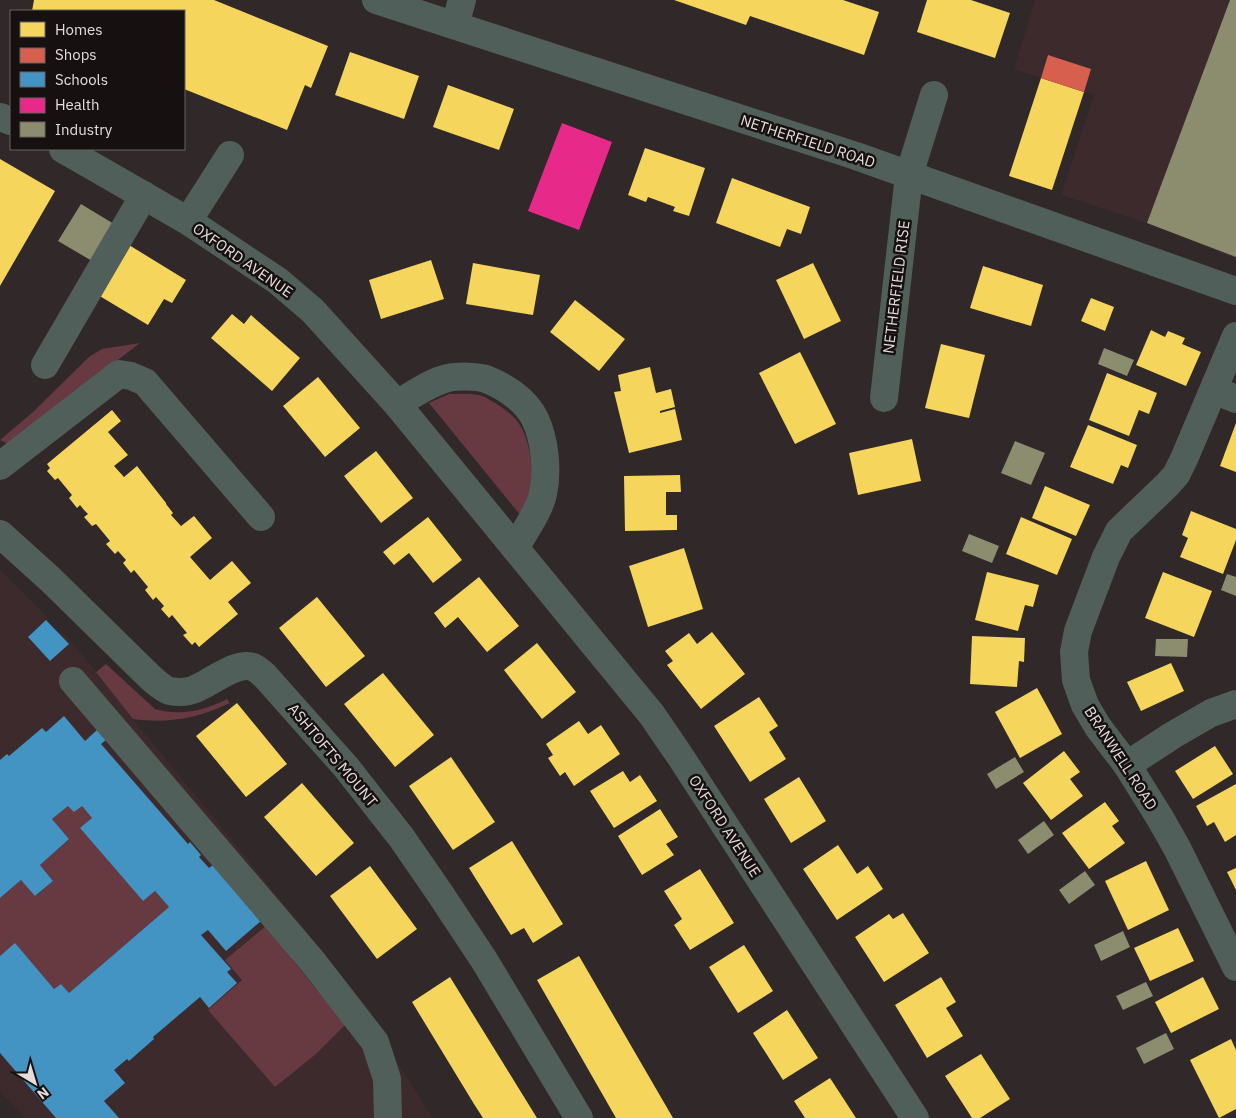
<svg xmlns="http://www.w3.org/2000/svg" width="1236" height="1118" font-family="'IBM Plex Sans',sans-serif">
	<rect width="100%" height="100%" fill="#302829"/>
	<g fill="#3d2a2c">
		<path d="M1035 0H1236V259L1143 222 1061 195 1094 95 1014 69Z"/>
		<path d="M0 570 48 618 28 637 50 661 69 644 58 633 62 632 92 666 133 719 321 949 368 1017 433 1118H25L0 1092Z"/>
	</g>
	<g fill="#663a40">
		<path d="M140 343 8 444 0 440 33 412 89 357 102 349Z"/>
		<path d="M449 394C458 394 470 393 479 395 491 399 509 411 517 421 531 438 536 478 529 499 527 505 524 510 521 516L429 403Z"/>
		<path d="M106 664 155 709C180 716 204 711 227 699L230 703C198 718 168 724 133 719L96 672Z"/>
		<path d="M68 806H82L92 818 81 829 143 901 155 891 169 907 69 993 61 984 54 989 15 944 0 956V898L21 880 36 896 53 881 40 865 69 839 52 819Z"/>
		<path d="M266 926 316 989 348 1022 316 1054 275 1087 208 1010 242 980 225 960Z"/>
	</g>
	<g fill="#f6d55c">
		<path d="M34 0H214L328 46 311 88 305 85 287 130 184 89V11H32Z"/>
		<path d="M674 0H843L879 12 864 55 750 16 746 25Z"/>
		<path d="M927 0H971L1010 13 995 58 917 32Z"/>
		<path d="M350 52 419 76 404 119 335 95Z"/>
		<path d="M1041 78 1084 92 1052 190 1009 176Z"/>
		<path d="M448 85 514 109 499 150 433 127Z"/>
		<path d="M645 148 705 168 689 216 673 211 675 207 648 197 646 202 628 195Z"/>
		<path d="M0 159 55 191 0 286Z"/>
		<path d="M732 178 810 207 801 234 787 229 780 247 716 223Z"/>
		<path d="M129 245 186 280 172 303 164 299 148 325 98 295Z"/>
		<path d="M431 260 444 299 381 319 369 280Z"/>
		<path d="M473 263 540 275 533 315 466 304Z"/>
		<path d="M813 263 841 321 804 339 776 280Z"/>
		<path d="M983 266 1043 285 1031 326 970 308Z"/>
		<path d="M1091 298 1114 307 1105 331 1081 321Z"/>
		<path d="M575 300 625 339 599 371 550 332Z"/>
		<path d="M232 314 244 324 251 315 300 358 272 391 211 338Z"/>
		<path d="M1151 330 1165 337 1168 331 1185 338 1182 344 1201 352 1186 386 1136 365Z"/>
		<path d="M941 344 985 355 969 418 925 408Z"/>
		<path d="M800 352 836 424 795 444 759 373Z"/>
		<path d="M650 367 656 393 671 389 675 407 660 411V413L675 409 682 440 629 453 614 392 621 391 618 375Z"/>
		<path d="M1107 373 1157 393 1149 414 1139 410 1129 436 1089 420Z"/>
		<path d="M318 377 360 428 325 457 283 406Z"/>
		<path d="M112 410 121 421 108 432 128 455 114 466 124 477 137 466 166 503V504L173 513 171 515 181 526 194 516 212 538 190 557 210 580 232 561 251 583 228 602 238 614 199 647 195 642 192 645 183 635 187 633 172 615 169 618 161 609 164 606 156 597 153 600 145 590 148 587 134 570 131 573 123 563 126 560 118 551 115 554 106 544 110 541 96 524 92 526 84 517 88 514 84 510 80 505 77 508 69 498 72 495 58 478 55 480 47 471 50 468 47 464Z"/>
		<path d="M1236 423V472L1220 466Z"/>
		<path d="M1088 425 1137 445 1128 468 1121 465 1113 484 1070 467Z"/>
		<path d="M912 439 921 481 858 495 849 453Z"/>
		<path d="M376 451 413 498 381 523 344 476Z"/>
		<path d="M680 475 681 492H666V515H677V530L625 531 624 476Z"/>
		<path d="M1045 486 1090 505 1076 536 1032 518Z"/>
		<path d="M1191 511 1236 529V540L1223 574 1180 557 1188 538 1182 535Z"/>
		<path d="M428 517 462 560 433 583 409 553 394 565 383 552Z"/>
		<path d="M1021 517 1072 539 1057 575 1006 554Z"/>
		<path d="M684 548 703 609 648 627 629 566Z"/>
		<path d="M987 572 1039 585 1033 607 1025 605 1018 631 975 620Z"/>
		<path d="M1163 572 1212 591 1194 637 1145 618Z"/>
		<path d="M479 577 519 626 487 652 458 617 445 628 434 613Z"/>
		<path d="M317 597 365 656 326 687 279 628Z"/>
		<path d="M712 632 745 674 701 709 667 665 673 661 665 651 689 633 697 644Z"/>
		<path d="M972 636 1025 638 1024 662 1019 661 1017 687 970 684Z"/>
		<path d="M537 643 576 692 542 719 504 670Z"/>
		<path d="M1171 663 1184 691 1141 711 1127 682Z"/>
		<path d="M383 673 434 735 395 767 344 704Z"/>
		<path d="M1037 688 1062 734 1020 758 995 712Z"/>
		<path d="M759 697 778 726 769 732 786 759 750 782 714 726Z"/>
		<path d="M237 703 287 764 246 797 196 736Z"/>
		<path d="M579 721 588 734 601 725 620 754 574 786 565 772 560 776 548 758 553 755 546 744Z"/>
		<path d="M1215 746 1233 774 1193 799 1175 771Z"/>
		<path d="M1064 751 1080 772 1070 779 1083 796 1051 820 1023 783Z"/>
		<path d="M451 757 495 822 453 850 409 786Z"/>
		<path d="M623 771 630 782 640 775 657 801 614 828 590 791Z"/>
		<path d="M799 777 826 821 791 843 764 799Z"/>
		<path d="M302 783 354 843 316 876 264 817Z"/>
		<path d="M1236 784V835L1225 842 1214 822 1207 826 1196 806Z"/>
		<path d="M1105 802 1119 821 1112 826 1125 843 1089 869 1062 833Z"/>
		<path d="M660 809 678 837 666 844 674 855 642 875 618 836Z"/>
		<path d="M512 841 563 924 533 943 524 928 511 935 469 868Z"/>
		<path d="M838 845 857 874 868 866 883 889 837 920 803 869Z"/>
		<path d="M1146 861 1169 910 1128 930 1105 881Z"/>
		<path d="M370 866 417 929 377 959 330 896Z"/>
		<path d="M1236 868V890L1227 872Z"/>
		<path d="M700 869 734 923 690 950 674 925 682 919 664 891Z"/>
		<path d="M903 913 929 953 884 982 855 937 889 914 893 919Z"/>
		<path d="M1178 928 1194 961 1150 981 1134 948Z"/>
		<path d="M744 945 773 991 738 1013 709 967Z"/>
		<path d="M579 956 608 1006 673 1118H616L537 980Z"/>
		<path d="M450 977 466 1003 537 1118H483L474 1104 412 1002Z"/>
		<path d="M941 977 956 1002 946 1008 963 1036 927 1058 895 1005Z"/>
		<path d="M1203 977 1219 1009 1171 1033 1155 1002Z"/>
		<path d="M787 1010 818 1058 783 1080 753 1033Z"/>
		<path d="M1231 1039 1236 1050V1109L1219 1118 1190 1060Z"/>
		<path d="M981 1054 1010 1099 980 1118H972L945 1076Z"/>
		<path d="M830 1078 845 1101 856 1118H805L794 1101Z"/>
	</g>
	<path fill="#d6604d" d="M1048 55 1091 69 1084 92 1041 78Z"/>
	<g fill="#4393c3">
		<path d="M46 620 69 644 50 661 28 637Z"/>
		<path d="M64 716 85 741 97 730 106 740 101 744 188 844 190 842 201 855 199 857 209 868 213 865 261 921 226 951 208 930 201 935 231 969 227 972 237 983 209 1008 200 997 153 1037 154 1039 129 1061 127 1059 114 1070 125 1083 104 1101 119 1118H56L0 1053V956L15 943 54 989 61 984 69 993 169 907 155 891 143 901 80 828 92 818 82 806 74 812 68 806 52 819 69 839 40 865 53 881 35 896 21 880 0 898V760L7 754 9 756 42 728 46 732Z"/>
	</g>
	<path fill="#e7298a" d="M562 123 612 142 579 230 528 211Z"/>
	<g fill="#8c8c6e">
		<path d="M1230 0H1236V257L1147 223Z"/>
		<path d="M81 204 114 224 92 261 58 241Z"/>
		<path d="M1104 348 1134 360 1127 376 1098 364Z"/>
		<path d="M1015 441 1045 453 1031 485 1001 473Z"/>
		<path d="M969 534 999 546 992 563 962 551Z"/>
		<path d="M1227 574 1236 577V596L1221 590Z"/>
		<path d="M1156 639H1188L1187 657 1155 656Z"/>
		<path d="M1015 757 1024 772 996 789 987 774Z"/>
		<path d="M1044 821 1054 835 1028 854 1018 840Z"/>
		<path d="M1085 871 1095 885 1069 904 1059 890Z"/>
		<path d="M1123 931 1130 947 1101 961 1094 945Z"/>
		<path d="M1146 982 1153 996 1123 1010 1116 996Z"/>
		<path d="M1166 1033 1174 1049 1144 1064 1136 1048Z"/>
	</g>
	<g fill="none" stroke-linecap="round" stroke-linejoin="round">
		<g stroke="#515f5b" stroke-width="28">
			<path d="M376 0 856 156 1236 291"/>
			<path d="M455 25 462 0"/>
			<path d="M0 117 11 121"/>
			<path d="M63 149 188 221 278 281 313 311 397 404 652 715 680 756 915 1118"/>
			<path d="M188 221 230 155"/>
			<path d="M1236 336 1184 459 1176 475 1167 485 1119 531 1106 557 1078 631 1074 652 1076 680 1085 705 1098 727 1127 765 1160 818 1177 848 1236 967"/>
			<path d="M45 365 144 195"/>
			<path d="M1214 390 1236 399"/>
			<path d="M884 398 909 175 934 95"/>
			<path d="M397 404C413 395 430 382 448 378 457 376 477 376 486 379 504 386 526 400 535 419 545 440 548 471 543 494 539 512 524 532 515 548"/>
			<path d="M0 466 119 374 131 376 145 382 261 517"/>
			<path d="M0 534 50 579 151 678C156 682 163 689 170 691 175 692 184 692 189 691 206 688 234 660 253 667 257 669 262 673 265 676L346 767 401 837 439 892 484 960 579 1118"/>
			<path d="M73 681 313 962 375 1042 387 1079 388 1118"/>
			<path d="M1127 765 1173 735 1211 713 1236 704"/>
		</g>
	</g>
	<g text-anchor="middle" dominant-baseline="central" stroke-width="5" stroke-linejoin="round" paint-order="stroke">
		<g font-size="15" fill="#e5dcdc" stroke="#171011">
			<text transform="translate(808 141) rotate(18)">NETHERFIELD ROAD</text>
			<text transform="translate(243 260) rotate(35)">OXFORD AVENUE</text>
			<text transform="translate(896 287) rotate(-83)">NETHERFIELD RISE</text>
			<text transform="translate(333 755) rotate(50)">ASHTOFTS MOUNT</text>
			<text transform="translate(1121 758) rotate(57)">BRANWELL ROAD</text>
			<text transform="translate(725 826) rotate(57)">OXFORD AVENUE</text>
		</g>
	</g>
	<rect x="10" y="10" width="175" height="140" fill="#171011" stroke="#696262"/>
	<rect x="20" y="22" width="25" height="15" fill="#f6d55c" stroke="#696262"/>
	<text x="55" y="35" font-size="15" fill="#e5dcdc">Homes</text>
	<rect x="20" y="48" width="25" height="15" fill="#d6604d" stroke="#696262"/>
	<text x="55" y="60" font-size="15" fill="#e5dcdc">Shops</text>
	<rect x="20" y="72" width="25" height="15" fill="#4393c3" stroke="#696262"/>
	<text x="55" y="85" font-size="15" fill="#e5dcdc">Schools</text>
	<rect x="20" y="98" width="25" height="15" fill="#e7298a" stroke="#696262"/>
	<text x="55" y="110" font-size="15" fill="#e5dcdc">Health</text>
	<rect x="20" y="122" width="25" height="15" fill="#8c8c6e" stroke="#696262"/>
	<text x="55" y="135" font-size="15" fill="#e5dcdc">Industry</text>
	<g transform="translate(35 1083) rotate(142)" stroke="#171011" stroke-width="4" paint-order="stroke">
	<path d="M0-4L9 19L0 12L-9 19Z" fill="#e5dcdc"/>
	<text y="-8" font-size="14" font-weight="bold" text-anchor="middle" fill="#e5dcdc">N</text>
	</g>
</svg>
